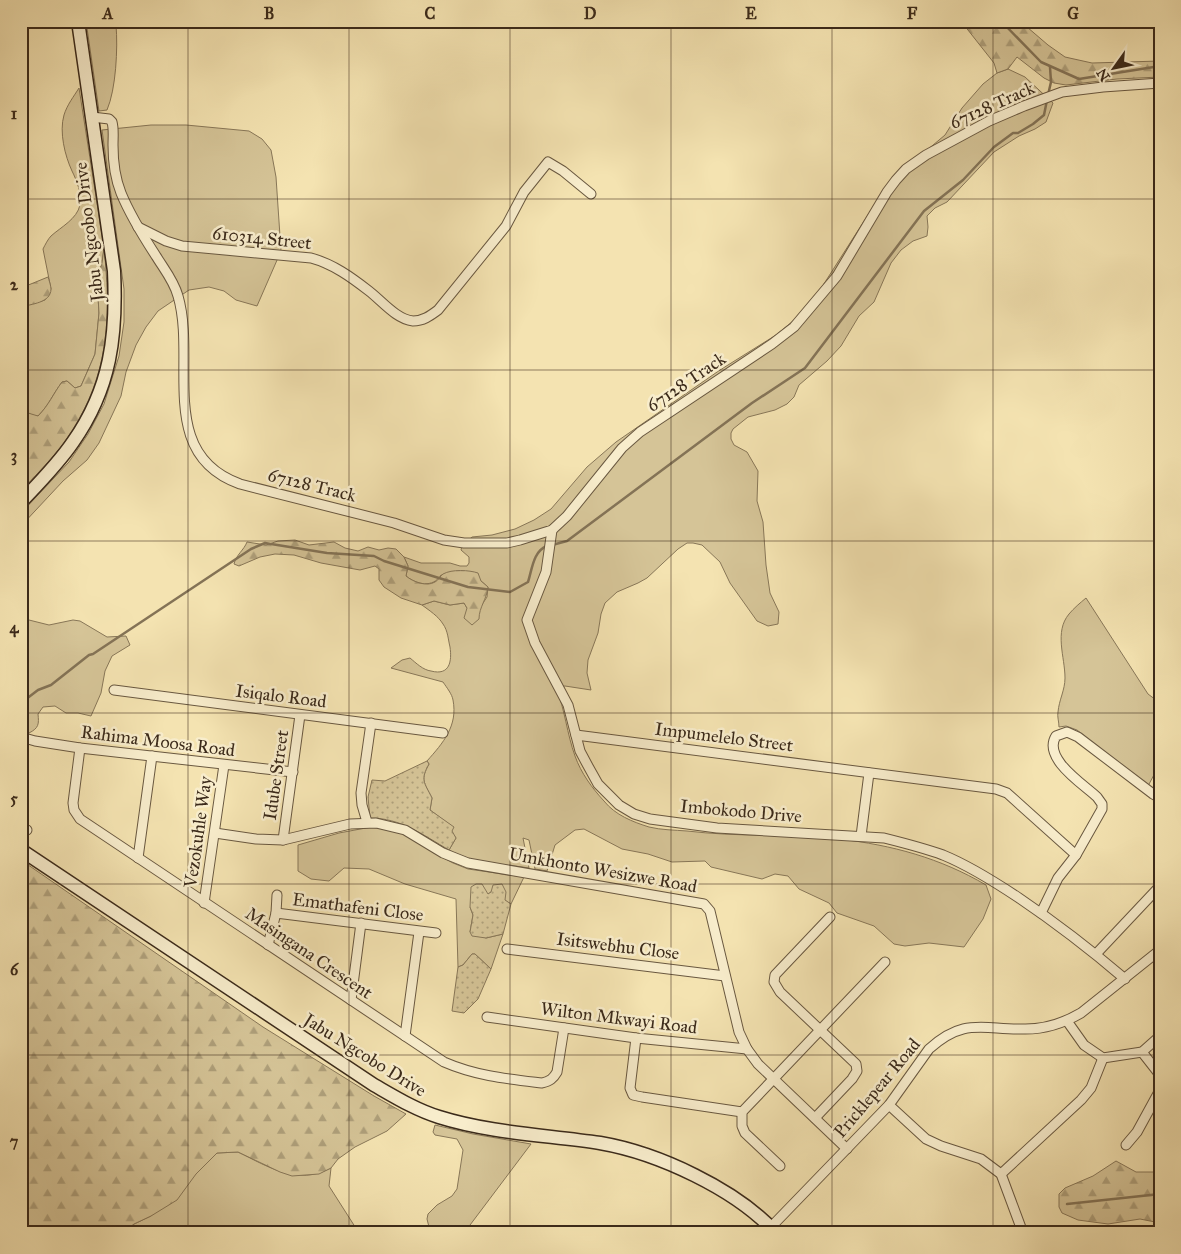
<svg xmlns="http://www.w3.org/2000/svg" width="1181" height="1254" font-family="'IM FELL Great Primer',serif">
	<defs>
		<pattern id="forest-firs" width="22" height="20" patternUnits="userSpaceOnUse" patternTransform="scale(1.25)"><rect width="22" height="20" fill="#d5c497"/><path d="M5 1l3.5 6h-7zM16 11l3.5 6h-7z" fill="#ae9f7a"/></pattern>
		<pattern id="garden-dots" width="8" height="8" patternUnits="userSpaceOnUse" patternTransform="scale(1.25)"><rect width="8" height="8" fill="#d5c497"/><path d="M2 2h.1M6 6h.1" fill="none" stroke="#ae9f7a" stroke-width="1.8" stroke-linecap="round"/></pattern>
	</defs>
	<rect width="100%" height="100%" fill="#f4e3b1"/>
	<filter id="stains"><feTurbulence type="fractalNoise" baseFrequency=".004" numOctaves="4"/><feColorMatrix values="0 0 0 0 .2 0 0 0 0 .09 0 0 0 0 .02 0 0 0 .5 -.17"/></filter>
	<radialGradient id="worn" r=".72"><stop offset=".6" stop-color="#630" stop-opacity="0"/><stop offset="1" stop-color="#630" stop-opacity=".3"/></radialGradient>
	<g fill="#d5c497" stroke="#887758">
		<path d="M86 21H115L116 25C118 48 116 89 107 110L99 111Z"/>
		<path d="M1008 69 1025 77 1053 103 1046 122 1035 129 1019 136 994 152 947 202 935 208 927 216 928 227 927 236 913 241 901 250 891 263 874 302 859 316 841 346 827 361 799 385 794 397 787 404 775 410 748 417 733 429 731 433V439L734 445 747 452 758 471 757 501 763 522 766 565 770 593 779 612 778 624 768 626 757 621 730 583 720 562 702 545 693 543H687L678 549 647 578 638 583 617 592 605 603 601 614 598 633 588 660 587 673 591 690 565 686 556 687C565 710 567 734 575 756 581 773 592 788 604 801 615 815 633 822 649 827 661 830 675 830 687 831 737 837 789 834 839 839 892 845 940 858 986 885L991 899 983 919 964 947 929 943 905 946 894 944 874 926 837 913 829 903 799 889 788 876 775 874 762 879 711 867 705 861 672 862 648 854 622 849 584 829 575 830 555 845 547 871 535 869 529 840 523 838 529 868C502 864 473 864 449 850L456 838 451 831 453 827 430 810 432 798C424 782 420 780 429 764L427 761C443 743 458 726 453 700 452 694 447 688 443 682L391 668 402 660 410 658C416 663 423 670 431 671 450 676 452 661 450 647 448 639 448 631 443 624 438 616 430 611 422 605L434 601 450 605 464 603 467 608 479 609 487 597 488 587 481 581 441 575C433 588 417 585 406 576L408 566 404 557 421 563H450L460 566H467L469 563V557L461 550 462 546 472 537 492 535 515 529 534 520 551 509 587 467 616 442 720 370 776 335 799 316 820 290 889 182 945 135 962 108 983 84 997 73Z"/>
		<path d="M79 88 104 248 102 263 97 280 99 313 95 354 81 386 75 388 67 381 62 382C53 394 49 405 38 416 30 416 26 411 21 404V307L45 300 51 289 43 249C45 245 48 239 51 236 61 227 77 219 80 205 82 194 77 181 72 171 65 156 59 132 64 115 67 105 74 96 79 88Z"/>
		<path d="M151 125H186L249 131 262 139 271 150 276 177 281 251 257 306 236 300 224 291 209 287 189 290 158 311 146 327 136 345 126 372 121 396 99 443 87 460 63 481 21 526V513L69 462 88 434 104 404 119 356 124 322V289L102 130Z"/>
		<path d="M1086 598 1148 694 1160 703V768L1156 771 1148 786 1077 730 1066 726 1059 727C1059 722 1057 716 1058 712 1059 700 1065 690 1065 678 1065 657 1054 632 1069 614 1074 608 1080 603 1086 598Z"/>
		<path d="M21 618 49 625 73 620 80 621 107 637 126 636 130 645 112 656 105 671 101 693 91 716 78 713H66L55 706 43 707 38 714C39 724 39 728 29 733L21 729Z"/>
		<path d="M371 827 402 832 434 853 453 863 468 869 524 877 511 904 491 892 470 907 473 915 470 932 486 938 503 934 491 969 475 954H472L463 965 458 967 456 899 405 884 369 869 344 868 329 881 311 879 298 871V845L339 833Z"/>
		<path d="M435 1125 473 1134 531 1144 464 1233H429L430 1231 427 1219 428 1214 437 1205 452 1196 457 1189 463 1150 457 1139 435 1135 433 1132Z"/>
		<path d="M238 1152C269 1167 297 1186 331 1168L329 1186 359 1233H122L134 1224 151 1216 217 1153Z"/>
	</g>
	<g fill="url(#forest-firs)" stroke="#887758">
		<path d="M957 21H1020L1048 45 1065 57 1092 63 1160 61V77L1117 79 1066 85 1054 83 1044 78 1017 57 1008 69 997 73 994 63 964 25Z"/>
		<path d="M104 248C112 325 108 384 60 448 48 463 34 477 21 491V404L28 413 38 416C49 405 53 394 62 382L67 381 75 388 81 386 95 354 99 313 97 280 102 263Z"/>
		<path d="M48 277C49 280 51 286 51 289 51 303 31 304 21 307V288Z"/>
		<path d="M295 540 309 545 334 542 345 548 358 551 368 547 379 550 388 548 396 549 404 557 408 566 406 576C413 582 427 587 435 582 439 580 440 576 443 574 452 569 469 570 478 573L481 581 488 587C487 599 479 607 479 619L472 625 464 618 467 608 464 603 450 605 434 601 422 605 401 598 384 587 379 580V569L375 566 360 570 321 563 294 555 275 554 260 557 239 566 234 564C236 555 244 550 247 542L266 545 278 541Z"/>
		<path d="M21 860 263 1027 374 1096 406 1114 387 1131 355 1147 338 1159 331 1168 319 1174 292 1176 280 1172 238 1152 217 1153 196 1174 177 1200 151 1216 134 1224 122 1233H21Z"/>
		<path d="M1116 1161 1136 1172H1160V1223L1140 1219 1108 1224 1078 1220 1062 1213 1059 1207V1194L1065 1188 1093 1176Z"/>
	</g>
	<g fill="url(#garden-dots)" stroke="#887758">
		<path d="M427 761 429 764C420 780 424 782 432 798L430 810 454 827 452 831 456 838 449 850C423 835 401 818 370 818L368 797 372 780 385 781Z"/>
		<path d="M476 884H482L488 894 491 892 493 885 502 884 506 892 505 900 511 904 503 934 486 938 472 936 470 932 473 915 470 907 471 887Z"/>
		<path d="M472 954H475L491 969 478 999 464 1013 452 1011 458 967 463 965Z"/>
	</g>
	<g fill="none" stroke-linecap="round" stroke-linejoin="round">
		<g stroke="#847356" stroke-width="2.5">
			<path d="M1001 21 1041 62 1079 79 1160 66"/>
			<path d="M1048 95 1051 82 1050 67"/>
			<path d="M552 545 567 541 752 403 805 368 924 211 963 180 994 147 1013 133H1018L1033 124 1044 115 1047 100"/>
			<path d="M21 703 38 690 51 685 89 655 93 654 251 549 265 543 327 553 374 556 384 561 468 587 510 592 528 582C532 570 533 551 547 546"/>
			<path d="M1067 1204 1160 1194"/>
		</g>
		<defs>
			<g id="street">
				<path d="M92 117 109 119 112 122C114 129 113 137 113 145 113 161 115 178 121 193 130 215 143 236 156 256 164 269 174 281 178 296 197 361 156 454 240 484L394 523 444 540 464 543H507L520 540 552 530 567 516 622 448 640 432 772 344 794 327 837 276 887 192 896 180 906 169 926 155 989 121 1024 106 1062 92 1103 87 1160 83"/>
				<path d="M138 227 166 241 182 246 311 258C333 264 351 277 369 291 382 301 396 319 413 321 423 321 430 316 438 310L506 226 524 192 548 162 563 171 591 194"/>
				<path d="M552 530 546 572 527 620 535 643 568 705 580 751 588 766 598 784 619 805 634 814 650 819 717 828 884 838C904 843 924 848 943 855 970 866 995 882 1019 898 1056 923 1091 950 1125 979"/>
				<path d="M114 690 443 733"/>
				<path d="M576 735 996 789 1007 793 1076 855"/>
				<path d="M21 737 35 741 80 748 293 772"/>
				<path d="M80 748 73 803 74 810 80 819 444 1062C476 1076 508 1079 542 1083 550 1081 553 1079 557 1072L564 1028"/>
				<path d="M367 822 362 805 361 793 371 723"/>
				<path d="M21 829 27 830"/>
				<path d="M215 833 256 839 283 840 350 824 376 823 405 830 443 853 468 863 704 904 710 911 739 1032 747 1049 758 1064 847 1149"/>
				<path d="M861 836 869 773"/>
				<path d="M283 840 300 715"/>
				<path d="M138 858 152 756"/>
				<path d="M204 903 224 765"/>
				<path d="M276 913 277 895"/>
				<path d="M1041 913 1058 878 1076 855 1102 809V804L1097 797C1083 784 1042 758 1056 736L1067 732 1078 737 1153 794 1160 798"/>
				<path d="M268 945 276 913 436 933"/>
				<path d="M507 949 725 976"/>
				<path d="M1096 954 1160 886"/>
				<path d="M351 1000 361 923"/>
				<path d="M487 1017 636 1038 747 1049"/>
				<path d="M1067 1021 1084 1045 1103 1058 1142 1052 1160 1036"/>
				<path d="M405 1036 419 932"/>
				<path d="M636 1038 630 1088 633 1095 642 1097 742 1112"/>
				<path d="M1142 1052 1160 1075"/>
				<path d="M889 1105 926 1139 941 1146 981 1159 1001 1174 1023 1233"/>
				<path d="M815 1118 852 1079 857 1071 856 1064 780 992 774 982 775 975 830 917"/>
				<path d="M1126 1145 1137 1132 1160 1090"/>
				<path d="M780 1166 745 1133 742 1126V1112L885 962"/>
				<path d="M1001 1174 1081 1100 1091 1088 1103 1058"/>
				<path d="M771 1227 889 1105 929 1049C963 1018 981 1029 1021 1029 1043 1030 1062 1024 1081 1013L1160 950"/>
			</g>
			<g id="secondary">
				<path d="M21 502C39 483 58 464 73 442 111 388 117 335 114 271L78 21"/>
				<path d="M21 850 374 1085C395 1097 416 1110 439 1117 490 1133 546 1135 600 1143 658 1153 736 1189 776 1233"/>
			</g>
		</defs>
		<use href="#street" stroke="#695840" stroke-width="11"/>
		<use href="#secondary" stroke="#3b2a1a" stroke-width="15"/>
		<use href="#street" stroke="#f8edcc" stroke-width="9"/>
		<use href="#secondary" stroke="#f8edcc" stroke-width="12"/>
	</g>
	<path fill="none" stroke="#3b2a1a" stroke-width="1" stroke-opacity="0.55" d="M188 21V1233M349 21V1233M510 21V1233M671 21V1233M832 21V1233M993 21V1233M21 199H1160M21 370H1160M21 541H1160M21 713H1160M21 884H1160M21 1055H1160"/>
	<g text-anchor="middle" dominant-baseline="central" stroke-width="5" stroke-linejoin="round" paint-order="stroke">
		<g font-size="18" fill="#3b2a1a" stroke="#f8edcc">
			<text transform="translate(992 105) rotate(-24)">67128 Track</text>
			<text transform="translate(89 232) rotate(-97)">Jabu Ngcobo Drive</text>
			<text transform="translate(262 238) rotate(6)">610314 Street</text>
			<text transform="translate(686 382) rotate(-34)">67128 Track</text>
			<text transform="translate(312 485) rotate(14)">67128 Track</text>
			<text transform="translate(281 696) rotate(7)">Isiqalo Road</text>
			<text transform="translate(724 737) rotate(7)">Impumelelo Street</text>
			<text transform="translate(158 741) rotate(7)">Rahima Moosa Road</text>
			<text transform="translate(276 775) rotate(-82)">Idube Street</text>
			<text transform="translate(741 811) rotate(5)">Imbokodo Drive</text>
			<text transform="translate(198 832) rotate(-82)">Vezokuhle Way</text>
			<text transform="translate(603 870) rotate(10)">Umkhonto Wesizwe Road</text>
			<text transform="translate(358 907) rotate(7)">Emathafeni Close</text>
			<text transform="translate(618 946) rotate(7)">Isitswebhu Close</text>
			<text transform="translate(309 953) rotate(34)">Masingana Crescent</text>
			<text transform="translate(619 1018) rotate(7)">Wilton Mkwayi Road</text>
			<text transform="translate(365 1055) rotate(32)">Jabu Ngcobo Drive</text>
			<text transform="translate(877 1088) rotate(-50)">Pricklepear Road</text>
		</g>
	</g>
	<rect width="1181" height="1254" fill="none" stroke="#f4e3b1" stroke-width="55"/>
	<g transform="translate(1114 68) rotate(237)" stroke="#f8edcc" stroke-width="4" paint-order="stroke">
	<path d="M0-4L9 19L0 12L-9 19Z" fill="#3b2a1a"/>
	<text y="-8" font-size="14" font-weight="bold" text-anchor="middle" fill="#3b2a1a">N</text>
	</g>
	<rect x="28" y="28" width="1126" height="1198" fill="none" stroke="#3b2a1a" stroke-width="2"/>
	<g font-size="16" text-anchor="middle" font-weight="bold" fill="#3b2a1a">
		<text x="108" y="19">A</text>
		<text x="269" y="19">B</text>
		<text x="430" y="19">C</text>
		<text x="590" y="19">D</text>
		<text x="751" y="19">E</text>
		<text x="912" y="19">F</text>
		<text x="1073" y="19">G</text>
		<text x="14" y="119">1</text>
		<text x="14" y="290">2</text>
		<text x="14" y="461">3</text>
		<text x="14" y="633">4</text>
		<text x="14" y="804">5</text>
		<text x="14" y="975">6</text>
		<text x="14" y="1147">7</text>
	</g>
	<rect width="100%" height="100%" filter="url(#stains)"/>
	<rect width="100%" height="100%" fill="url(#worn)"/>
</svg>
